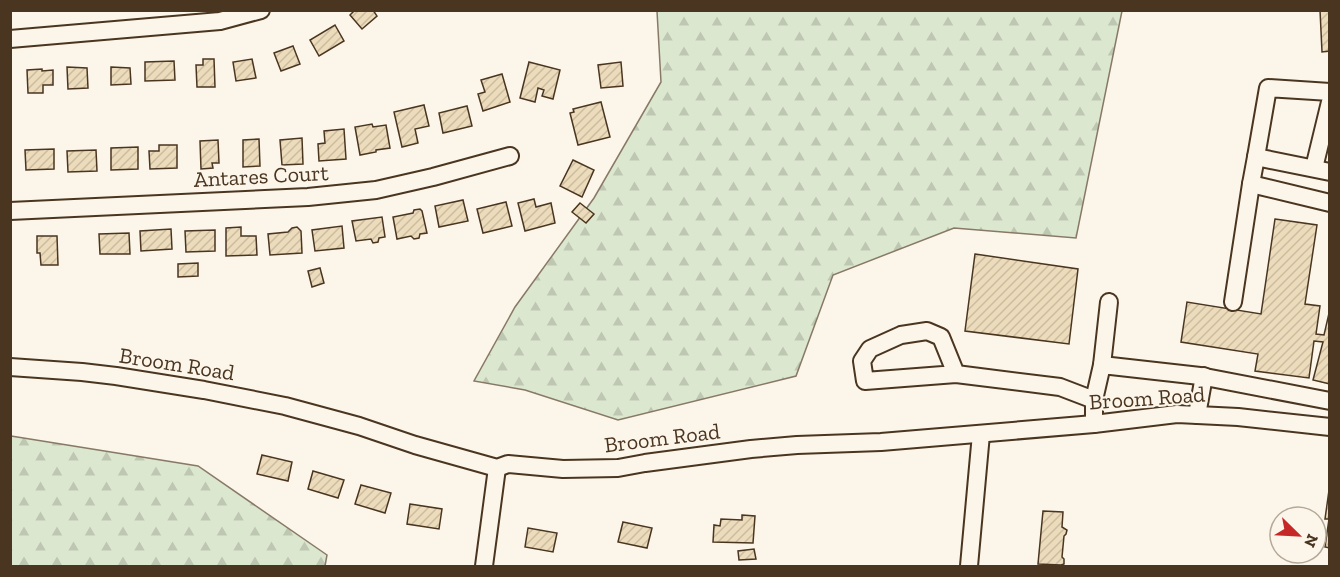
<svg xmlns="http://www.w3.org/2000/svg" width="1340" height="577" font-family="'Zilla Slab',serif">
	<defs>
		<pattern id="forest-firs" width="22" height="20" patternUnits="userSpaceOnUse" patternTransform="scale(1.5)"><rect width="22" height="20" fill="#dce7d0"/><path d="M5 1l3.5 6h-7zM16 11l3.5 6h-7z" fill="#bec7b2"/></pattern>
		<pattern id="building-hatch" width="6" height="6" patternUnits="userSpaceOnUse" patternTransform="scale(1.5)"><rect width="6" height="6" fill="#ecdcbc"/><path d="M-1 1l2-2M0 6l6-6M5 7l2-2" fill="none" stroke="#ccbda1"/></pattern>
	</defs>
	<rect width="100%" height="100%" fill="#fbf6e9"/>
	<g fill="url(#forest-firs)" stroke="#887966" stroke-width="1.5">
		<path d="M657 11H1122L1076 238 954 228 833 275 796 376 618 420 525 390 474 381 515 307 594 198 661 82Z"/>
		<path d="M11 436 198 466 327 555 325 566H11Z"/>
	</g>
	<g fill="url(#building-hatch)" stroke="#4a3520" stroke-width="1.5">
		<path d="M355 10H373L377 16 362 29 350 15Z"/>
		<path d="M1320 10H1330V51L1322 52Z"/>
		<path d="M335 25 344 41 319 56 310 40Z"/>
		<path d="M293 46 300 64 281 71 274 53Z"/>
		<path d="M203 59H214L215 87H197L196 65H203Z"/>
		<path d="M252 59 256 78 236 81 233 62Z"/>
		<path d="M174 61 175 80 145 81V62Z"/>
		<path d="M529 62 560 70 553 99 542 96 544 90 538 88 535 102 520 98Z"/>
		<path d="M621 62 623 86 601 88 598 65Z"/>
		<path d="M67 67 87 68 88 88 68 89Z"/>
		<path d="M111 67 130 68 131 84 111 85Z"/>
		<path d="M42 69V71L53 70V85H43V93H28L27 70Z"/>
		<path d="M502 74 510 102 483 111 478 94 485 92 481 80Z"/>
		<path d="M601 102 610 137 578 145 570 113 574 112 573 109Z"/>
		<path d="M424 105 429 126 415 129 418 143 402 147 394 112Z"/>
		<path d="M467 106 472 126 443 133 439 113Z"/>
		<path d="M372 124 373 127 386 125 390 148 376 150V152L360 155 355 127Z"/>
		<path d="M344 129 346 159 319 161 318 144 325 143 324 131Z"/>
		<path d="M302 138 303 164 282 165 280 140Z"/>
		<path d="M259 139 260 166 243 167V140Z"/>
		<path d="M218 140 219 163H212L213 168 201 169 200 141Z"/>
		<path d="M159 145H177V168L150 169 149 151H159Z"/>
		<path d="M138 147V169L111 170V148Z"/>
		<path d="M54 149V169L26 170 25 150Z"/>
		<path d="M96 150 97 171 68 172 67 151Z"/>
		<path d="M573 160 594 170 582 197 560 186Z"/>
		<path d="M534 199 536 207 551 203 555 223 525 231 518 203Z"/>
		<path d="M463 200 468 221 439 227 435 206Z"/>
		<path d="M506 202 512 226 483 233 477 209Z"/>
		<path d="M580 203 594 214 586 223 572 212Z"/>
		<path d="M420 209 422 211 427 233 420 234 419 238 414 239 411 236 397 239 393 217 413 213 414 210Z"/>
		<path d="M382 217 385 237 379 238 378 242 373 243 371 239 356 241 352 221Z"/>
		<path d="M1275 219 1317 225 1305 304 1320 306 1316 334 1324 335 1330 309V384L1313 380 1323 342 1314 341 1309 378 1255 371 1258 354 1181 342 1187 302 1261 314Z"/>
		<path d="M342 226 344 248 315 251 312 230Z"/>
		<path d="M241 227V236H256L257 255 226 256V228Z"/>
		<path d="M297 227 301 231 302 253 270 255 268 234 288 232 292 228Z"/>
		<path d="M171 229 172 249 141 251 140 231Z"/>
		<path d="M215 230V251L186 252 185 231Z"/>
		<path d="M129 233 130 254H100L99 234Z"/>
		<path d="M37 236H57L58 265H41L40 253H37Z"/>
		<path d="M975 254 1078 269 1069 344 965 331Z"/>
		<path d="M198 263V276L178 277V264Z"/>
		<path d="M320 268 324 283 312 287 308 271Z"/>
		<path d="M262 455 292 462 288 481 257 474Z"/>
		<path d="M313 471 344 480 338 498 308 489Z"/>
		<path d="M1330 483V548L1325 547 1329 519H1325Z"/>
		<path d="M361 485 391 493 385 513 355 504Z"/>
		<path d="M410 504 442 509 439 529 407 524Z"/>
		<path d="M1043 511 1063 512 1062 527 1067 530 1066 534 1064 536 1062 557 1064 559V564L1061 565 1038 564Z"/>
		<path d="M742 515 755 516 753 543 713 542 714 525 720 526 721 519 742 520Z"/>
		<path d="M623 522 652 528 647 548 618 542Z"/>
		<path d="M528 528 557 533 553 552 525 547Z"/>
		<path d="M754 549 756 559 739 560 738 551Z"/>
	</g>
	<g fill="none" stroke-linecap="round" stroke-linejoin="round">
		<defs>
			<g id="minor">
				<path d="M10 39 220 21 261 10"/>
				<path d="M1330 92 1268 88 1256 157 1330 172"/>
				<path d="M1256 157 1251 184 1330 203"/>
				<path d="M1314 168 1330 102"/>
				<path d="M10 211 308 197 376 190 433 177 510 156"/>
				<path d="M1233 302 1251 184"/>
				<path d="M1102 365 1109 302"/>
				<path d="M10 367 82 372 116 376 204 390 285 406 359 426 415 445 497 468 508 464 563 469 618 468 645 463 751 449 797 445 881 442 1094 424 1177 414 1238 417 1330 427"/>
				<path d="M956 374 941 337 927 331 901 335 870 349 862 361 865 381 956 374 1060 387 1094 400"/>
				<path d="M1197 415 1204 376"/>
				<path d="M1094 424V400L1102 365 1200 376 1330 401"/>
				<path d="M484 566 497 468"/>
				<path d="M969 566 981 434"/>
			</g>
		</defs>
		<use href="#minor" stroke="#4a3520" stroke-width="20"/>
		<use href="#minor" stroke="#fbf6e9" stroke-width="16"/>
	</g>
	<g text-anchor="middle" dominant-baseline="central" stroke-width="4.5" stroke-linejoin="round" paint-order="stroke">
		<g font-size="22" fill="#4a3520" stroke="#fbf6e9">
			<text transform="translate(261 176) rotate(-3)">Antares Court</text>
			<text transform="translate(177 364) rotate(9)">Broom Road</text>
			<text transform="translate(1147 398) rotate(-4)">Broom Road</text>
			<text transform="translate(662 438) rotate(-7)">Broom Road</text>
		</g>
	</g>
	<rect width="1340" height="577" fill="none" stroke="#4a3520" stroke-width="24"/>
	<g transform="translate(1298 535) rotate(114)"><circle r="28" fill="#fbf6e9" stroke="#b4a999" stroke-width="1.5"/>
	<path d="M0-4.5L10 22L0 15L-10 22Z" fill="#c62828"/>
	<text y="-9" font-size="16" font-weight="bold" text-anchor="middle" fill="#4a3520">N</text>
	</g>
</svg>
